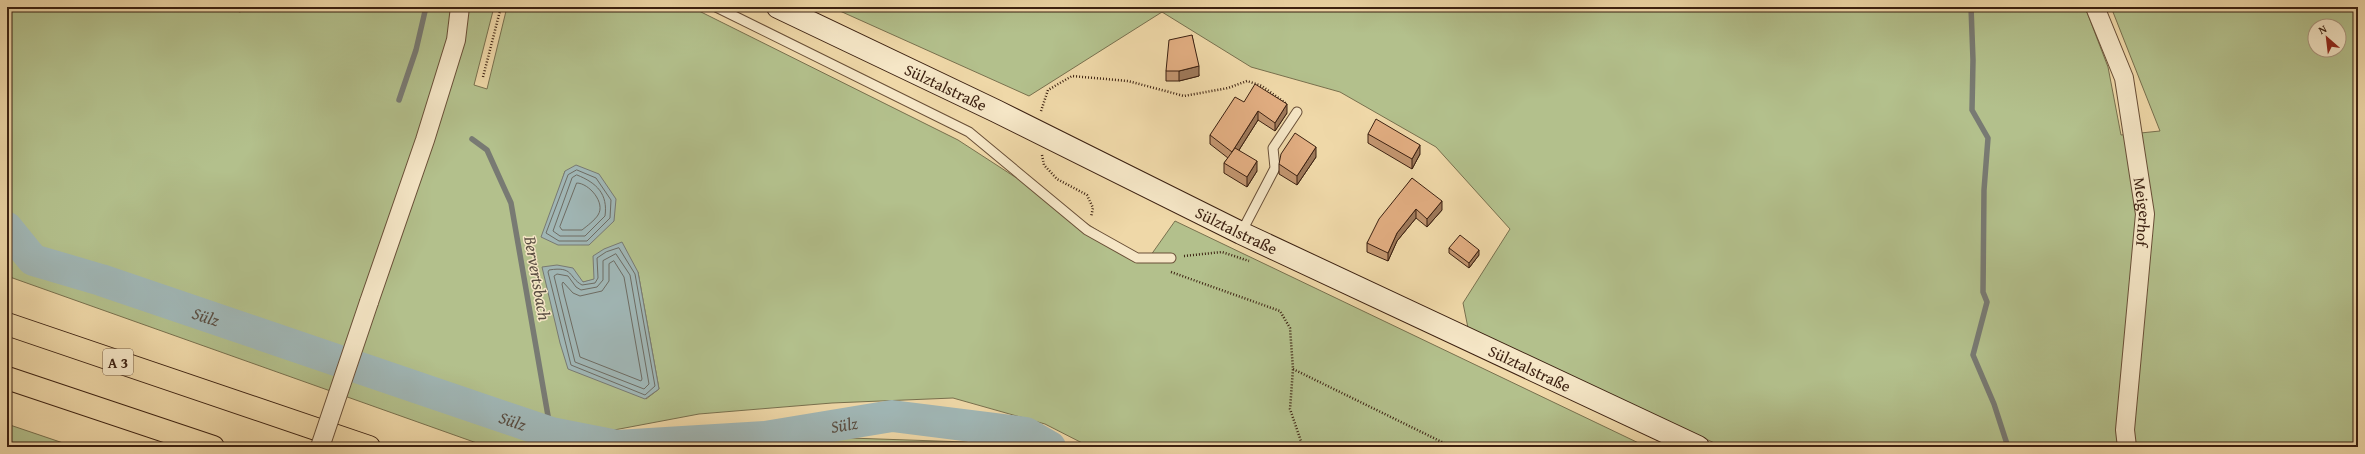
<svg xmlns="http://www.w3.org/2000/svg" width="2365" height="454" font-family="'Gentium Book Plus',serif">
	<rect width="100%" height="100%" fill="#efd8a8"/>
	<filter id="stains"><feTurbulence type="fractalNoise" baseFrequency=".005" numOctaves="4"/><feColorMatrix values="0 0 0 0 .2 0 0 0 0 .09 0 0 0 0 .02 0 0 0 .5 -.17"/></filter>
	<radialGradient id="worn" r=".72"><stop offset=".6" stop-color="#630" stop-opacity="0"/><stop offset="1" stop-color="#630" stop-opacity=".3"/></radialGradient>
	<g fill="#b3c08c" stroke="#78704e" fill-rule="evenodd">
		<path d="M7 7H222L240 12 248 7H494L474 85 487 89 507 7H691L958 140 1146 262 1175 221 1647 447H1090L1045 424 953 398 832 403 699 414 614 430 630 447H488L7 276ZM565 171 614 221 559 190ZM638 272 659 389 646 399 583 282Z"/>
		<path d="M831 7H2085L2108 67 2121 135 2160 131 2111 7H2358V447H1723L1468 328 1463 303 1510 229 1436 147 1340 92 1251 67 1162 12 1029 96ZM2315 26H2339V50H2315Z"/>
		<path d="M7 424 75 447H7Z"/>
		<path d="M849 438 967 442 982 447H784Z"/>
	</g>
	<g fill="#a0b6b5" stroke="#787a73">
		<path d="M576 165 599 174 616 199 614 221 589 245H558L541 237 565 171Z"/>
		<path d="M622 242 638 272 659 389 645 399 568 369 560 343 542 267 557 265 573 268 583 282 594 279 593 256 604 249Z"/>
	</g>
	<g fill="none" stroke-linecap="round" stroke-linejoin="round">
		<g stroke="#6e6c63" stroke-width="1">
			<path d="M577 170 596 178 611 200 610 218 587 241H559L546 233 568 175Z"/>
			<path d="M577 175C597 183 608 194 605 216L585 236H560L553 231 572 178Z"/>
			<path d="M577 183C589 183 606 203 598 215 595 220 587 226 582 230H562L560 227Z"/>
			<path d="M619 248 635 274 655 386 645 395 571 365 548 272 549 270C574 266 568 277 582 285L595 283 598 278 597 258 606 252Z"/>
			<path d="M616 254 630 275 649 384 644 389 575 362 554 276 557 274 568 276 576 287 581 290 597 287 603 280V261Z"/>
			<path d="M614 261 624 277 642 379 641 381 580 357 564 294 562 284 563 282 573 293 580 296 602 291 609 281V264Z"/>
		</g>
		<g stroke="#787a73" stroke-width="5.5">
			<path d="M1971 7 1973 60 1972 110 1988 138 1984 190 1983 292 1987 302 1973 355 1994 404 2008 447"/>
			<path d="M399 100 416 50 426 7"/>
			<path d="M472 139 487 150 511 203 551 433"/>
		</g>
		<path stroke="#a0b6b5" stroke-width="32" id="s1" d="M7 228 33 260 101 280 551 433 617 446 765 437 892 416 1026 433 1050 447"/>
		<defs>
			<g id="service">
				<path d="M716 7 969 132 1087 230 1137 258H1171"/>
				<path d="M1241 233 1275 168 1273 148 1297 112"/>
			</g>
			<g id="minor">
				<path id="s2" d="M2095 7 2124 78 2145 214 2125 430 2127 447"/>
				<path d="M369 302 425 140 456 40 460 7"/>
			</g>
			<g id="secondary">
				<path id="s3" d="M778 7 996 111 1241 233 1698 447"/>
			</g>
			<g id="motorway">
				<path d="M7 324 369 447"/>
				<path d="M7 378 213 447"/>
			</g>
		</defs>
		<use href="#service" stroke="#694f37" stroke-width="11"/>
		<use href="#minor" stroke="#694f37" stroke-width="20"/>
		<use href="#secondary" stroke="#3c2111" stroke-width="24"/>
		<use href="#motorway" stroke="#3c2111" stroke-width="24"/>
		<g stroke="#3c2111" stroke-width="2.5" stroke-dasharray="1 2" stroke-linecap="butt">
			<path d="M483 77 501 7"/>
			<path d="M1041 111 1048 90 1072 76 1128 81 1184 96 1228 88 1247 81 1262 86 1287 104"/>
			<path d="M1042 155 1044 165 1057 179 1087 195 1093 208 1091 217"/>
			<path d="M1184 256 1222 252 1249 261"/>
			<path d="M1171 272 1280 311 1290 328 1293 369 1290 409 1303 447"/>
			<path d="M1293 369 1452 447"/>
		</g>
		<use href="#service" stroke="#f5e6c6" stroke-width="9"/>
		<use href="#minor" stroke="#f5e6c6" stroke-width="18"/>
		<use href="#secondary" stroke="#f5e6c6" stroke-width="22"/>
		<use href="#motorway" stroke="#efd8a8" stroke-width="22"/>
		<defs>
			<path id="minor-bridge" d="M320 447 369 302"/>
		</defs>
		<use href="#minor-bridge" stroke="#694f37" stroke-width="20" stroke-linecap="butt"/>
		<use href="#minor-bridge" stroke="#f5e6c6" stroke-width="18"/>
	</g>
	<g fill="#c2956f" stroke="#3c2111">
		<path d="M1192 35 1199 76 1179 81H1166V71Z"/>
		<path d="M1244 102 1287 113 1275 131 1258 120 1239 150 1257 171 1247 187 1224 173V163L1228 158 1210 144V135Z"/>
		<path d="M1368 134 1420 154 1412 169 1368 143Z"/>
		<path d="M1316 157 1297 185 1279 174V164Z"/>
		<path d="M1412 178 1442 210 1427 227 1416 218 1397 241 1388 261 1367 252V243Z"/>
		<path d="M1449 248 1479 255 1469 268 1449 253Z"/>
	</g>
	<g fill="#9e795a" stroke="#3c2111">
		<path d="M1199 66V76L1179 81V71Z"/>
		<path d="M1287 104V113L1275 131V123Z"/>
		<path d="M1258 111V120L1232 161V152Z"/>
		<path d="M1420 145V154L1412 169V159Z"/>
		<path d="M1316 147V157L1297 185V176Z"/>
		<path d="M1257 161V171L1247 187V177Z"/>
		<path d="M1442 201V210L1427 227V219Z"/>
		<path d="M1416 209V218L1397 241 1388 261V253L1397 233Z"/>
		<path d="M1479 250V255L1469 268V263Z"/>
	</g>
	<g fill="#e1ad81" stroke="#3c2111">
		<path d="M1192 35 1199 66 1179 71H1166L1169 40Z"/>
		<path d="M1255 84 1287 104 1275 123 1258 111 1232 152 1210 135 1235 97 1244 102Z"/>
		<path d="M1376 119 1420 145 1412 159 1368 134Z"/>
		<path d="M1295 133 1316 147 1297 176 1279 164 1281 154Z"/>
		<path d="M1235 148 1257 161 1247 177 1224 163Z"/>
		<path d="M1412 178 1442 201 1427 219 1416 209 1397 233 1388 253 1367 243 1379 219Z"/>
		<path d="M1460 235 1479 250 1469 263 1449 248Z"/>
	</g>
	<g text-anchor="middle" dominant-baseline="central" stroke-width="3" stroke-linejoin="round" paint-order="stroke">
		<rect fill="#f5e6c6" stroke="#745c47" stroke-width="1" x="103" y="349" width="30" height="26" rx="3"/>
		<g font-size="15" font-weight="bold" fill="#3c2111">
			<text x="118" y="362">A 3</text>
		</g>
		<g font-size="16" fill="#3c2111" stroke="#f5e6c6">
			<text stroke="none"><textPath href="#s3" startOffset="186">Sülztalstraße</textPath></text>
			<text stroke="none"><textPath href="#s2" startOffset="212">Meigerhof</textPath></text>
			<text stroke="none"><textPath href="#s3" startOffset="510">Sülztalstraße</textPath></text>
			<text stroke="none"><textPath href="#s3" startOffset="834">Sülztalstraße</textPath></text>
		</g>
		<g font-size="17" font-style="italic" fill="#5a4e42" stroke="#f5e6c6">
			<text transform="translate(538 278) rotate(80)">Bervertsbach</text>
			<text stroke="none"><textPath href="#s1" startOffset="223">Sülz</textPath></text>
			<text stroke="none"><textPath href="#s1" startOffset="547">Sülz</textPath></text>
			<text stroke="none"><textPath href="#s1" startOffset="883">Sülz</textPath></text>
		</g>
	</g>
	<rect width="2365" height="454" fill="none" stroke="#efd8a8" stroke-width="24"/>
	<rect x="8" y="8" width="2349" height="438" fill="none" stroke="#3c2111" stroke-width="2"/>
	<rect x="12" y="12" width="2341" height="430" fill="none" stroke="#3c2111"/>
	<g transform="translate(2327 38) rotate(332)"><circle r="19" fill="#f5e6c6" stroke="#ab977e"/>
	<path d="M0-3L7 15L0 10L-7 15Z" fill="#8f2418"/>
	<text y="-6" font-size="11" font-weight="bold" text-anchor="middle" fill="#3c2111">N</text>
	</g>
	<rect width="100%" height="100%" filter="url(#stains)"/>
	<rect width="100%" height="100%" fill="url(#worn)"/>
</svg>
